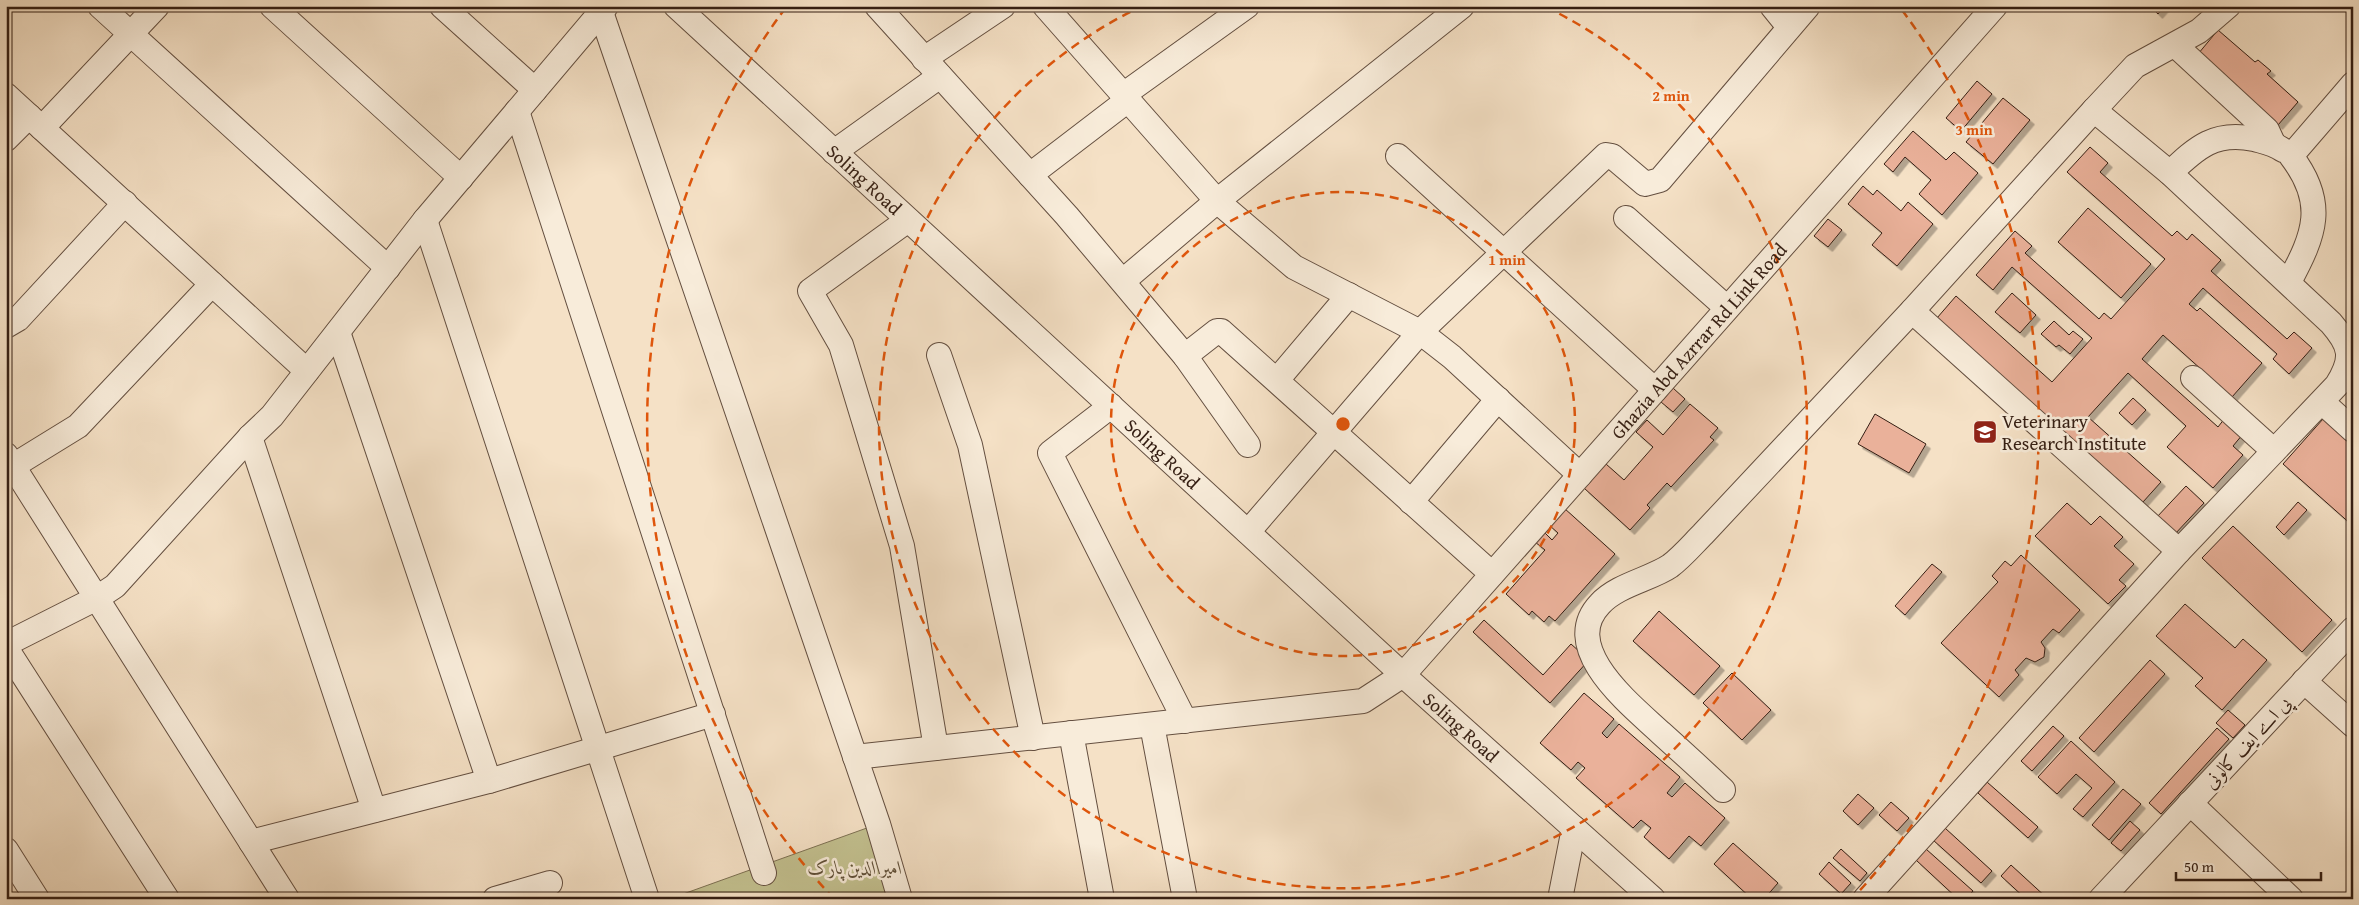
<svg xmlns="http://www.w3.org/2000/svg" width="2359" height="905" font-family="'Gentium Book Plus',Amiri,serif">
	<defs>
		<filter id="shadow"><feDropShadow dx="4.5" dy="4.5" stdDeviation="0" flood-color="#0004"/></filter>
	</defs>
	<rect width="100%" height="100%" fill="#f5e1c6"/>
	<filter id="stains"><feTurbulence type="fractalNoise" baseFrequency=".004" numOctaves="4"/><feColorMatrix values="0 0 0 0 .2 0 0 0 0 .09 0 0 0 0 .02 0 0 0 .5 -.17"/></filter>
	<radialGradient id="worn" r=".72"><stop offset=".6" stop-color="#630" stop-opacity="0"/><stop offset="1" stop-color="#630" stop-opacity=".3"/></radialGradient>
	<path fill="#c3c190" stroke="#7c7052" d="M878 824 900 899H672V898Z"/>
	<g fill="#eab19a" stroke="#341e13" filter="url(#shadow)">
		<path d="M2150 6H2165L2158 14Z"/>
		<path d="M2218 30 2255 62 2258 60 2271 71 2267 74 2298 102 2278 125 2198 54Z"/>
		<path d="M1977 81 1992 94 1961 131 1946 118Z"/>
		<path d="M2003 98 2030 120 1993 164 1966 142Z"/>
		<path d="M1913 131 1946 160 1954 152 1978 173 1942 215 1919 194 1931 180 1905 157 1893 172 1884 164Z"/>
		<path d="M2090 147 2108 163 2100 172 2172 236 2177 231 2187 240 2192 234 2221 260 2211 271 2287 339 2294 332 2312 348 2289 374 2273 359 2277 354 2203 288 2189 304 2197 311 2200 308 2262 363 2232 397 2163 335 2142 359 2218 427 2225 418 2243 434 2233 446 2243 455 2213 488 2167 447 2186 426 2128 373 2088 417 2161 482 2143 502 1937 318 1956 296 2052 382 2092 338 2012 267 1993 290 1976 275 2015 231 2032 246 2025 253 2099 319 2104 313 2111 319 2165 259 2067 172Z"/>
		<path d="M1863 186 1873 195 1877 190 1901 211 1908 202 1933 224 1897 266 1872 245 1882 233 1848 204Z"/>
		<path d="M2088 208 2151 264 2121 298 2058 242Z"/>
		<path d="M1828 219 1842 230 1828 247 1814 236Z"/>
		<path d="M2012 293 2036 315 2020 333 1995 312Z"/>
		<path d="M2054 321 2069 335 2073 331 2083 339 2070 354 2059 345 2056 347 2041 334Z"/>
		<path d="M1673 388 1685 399 1673 412 1661 402Z"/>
		<path d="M2133 398 2146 410 2132 425 2119 413Z"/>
		<path d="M1690 404 1718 428 1710 437 1714 440 1671 487 1667 483 1647 505 1650 508 1630 530 1584 488 1606 464 1624 480 1653 447 1636 432 1647 420 1663 435Z"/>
		<path d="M1875 414 1926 444 1909 473 1858 444Z"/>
		<path d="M2323 419 2353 446V526L2283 464Z"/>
		<path d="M2186 486 2204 503 2174 535 2156 518Z"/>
		<path d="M2298 502 2307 510 2284 535 2276 527Z"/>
		<path d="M2067 503 2091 525 2100 516 2123 537 2114 546 2134 564 2119 580 2126 586 2108 604 2035 536Z"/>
		<path d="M1564 508 1615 554 1555 621 1549 616 1544 622 1532 611 1529 615 1506 594 1545 550 1535 542 1544 532 1552 540 1558 533 1549 525Z"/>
		<path d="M2233 526 2332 620 2302 652 2202 558Z"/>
		<path d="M2021 555 2080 610 2059 633 2053 629 2041 642 2045 648 2044 657 2035 662 2026 658 2015 670 2019 675 1999 697 1941 643 1998 582 1992 576 2005 561 2011 566Z"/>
		<path d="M1932 564 1942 572 1905 615 1895 606Z"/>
		<path d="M2185 604 2235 648 2243 639 2267 660 2222 710 2195 686 2203 678 2156 636Z"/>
		<path d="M1659 611 1720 666 1694 695 1633 641Z"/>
		<path d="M1484 620 1543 675 1571 644 1589 660 1550 703 1473 632Z"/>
		<path d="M2150 660 2165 674 2094 752 2079 738Z"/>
		<path d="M1732 673 1771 710 1742 740 1703 703Z"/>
		<path d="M1584 693 1614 719 1602 733 1607 738 1619 724 1680 777 1667 793 1672 797 1685 783 1725 818 1701 846 1689 836 1669 859 1644 837 1651 828 1641 820 1633 828 1576 778 1585 768 1578 762 1571 770 1540 743Z"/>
		<path d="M2228 710 2245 725 2233 738 2216 723Z"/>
		<path d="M2053 726 2064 736 2032 771 2021 761Z"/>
		<path d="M2217 728 2229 739 2161 814 2149 803Z"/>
		<path d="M2071 741 2115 782 2083 817 2073 809 2092 788 2076 774 2057 794 2038 777Z"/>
		<path d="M1987 782 2038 827 2028 838 1978 793Z"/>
		<path d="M2123 789 2141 804 2109 840 2092 825Z"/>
		<path d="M1858 794 1874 808 1858 825 1843 811Z"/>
		<path d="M1891 802 1909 818 1897 831 1879 815Z"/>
		<path d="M2130 821 2140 830 2121 851 2111 843Z"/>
		<path d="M1945 828 1992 871 1981 883 1933 840Z"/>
		<path d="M1733 843 1778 883 1764 899H1752L1714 864Z"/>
		<path d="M1841 849 1867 873 1860 881 1833 858Z"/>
		<path d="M1926 849 1973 891 1965 899H1958L1916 860Z"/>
		<path d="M1829 862 1851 883 1841 894 1819 874Z"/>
		<path d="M2011 865 2048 899H2026L2001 876Z"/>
	</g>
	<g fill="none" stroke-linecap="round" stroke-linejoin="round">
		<defs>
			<g id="minor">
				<path d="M100 6 388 268"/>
				<path d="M272 6 461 178"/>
				<path d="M442 6 535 90"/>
				<path id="s1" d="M676 6 1403 675 1653 899"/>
				<path d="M877 6 1067 216 1185 356 1248 445"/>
				<path d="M1045 6 1217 201 1294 267 1420 332 1452 357 1580 475"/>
				<path d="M1772 6 1789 27"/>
				<path d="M601 12 878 824 900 899"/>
				<path d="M2175 45 2267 130 2273 143"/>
				<path d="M924 59 1003 6"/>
				<path d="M6 95 307 371"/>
				<path d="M1123 95 1247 6"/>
				<path d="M2094 110 2135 66 2199 31 2228 6"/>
				<path d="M517 111 764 873"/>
				<path d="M42 128 157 6"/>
				<path d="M6 139 29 116"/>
				<path d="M834 152 940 76"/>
				<path d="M1398 156 1655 390"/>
				<path d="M2170 173C2197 147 2215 131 2254 139 2265 142 2273 143 2283 150"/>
				<path d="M1030 175 1128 100"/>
				<path d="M1626 218 1727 308"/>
				<path d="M425 220 647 899"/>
				<path d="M908 220 810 291 841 345 902 546 936 748"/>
				<path d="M1123 281 1217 201 1462 6"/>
				<path d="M2289 282C2315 234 2327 203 2291 156L2353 84"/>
				<path d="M1912 311 2179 551"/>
				<path d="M6 326 18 319 125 203"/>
				<path d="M338 332 489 781"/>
				<path d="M939 355 970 445 1033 738"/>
				<path d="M1185 356 1217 331H1221L1492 574"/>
				<path d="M2193 378 2274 451"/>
				<path d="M1277 380 1349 295"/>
				<path d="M2322 402 2353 430"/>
				<path d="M1111 406 1050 453 1185 721"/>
				<path d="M250 437 374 810"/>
				<path d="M6 455 287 899"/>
				<path d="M13 466 78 426 212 284"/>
				<path d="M1411 502 1498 399"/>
				<path d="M1248 532 1420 332 1606 155 1612 156 1645 184 1660 180 1808 6"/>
				<path d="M6 644 97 598 115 586 250 437 272 416 425 220 606 6"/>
				<path d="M6 648 167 899"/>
				<path d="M2304 681 2353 725"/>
				<path d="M1152 725 1185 899"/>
				<path d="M1071 733 1102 899"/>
				<path id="s2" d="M855 757 1363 701 1403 675 1995 6"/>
				<path d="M1723 790C1703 771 1682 752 1661 733 1631 705 1558 648 1600 604 1617 585 1651 579 1670 566 1682 557 1693 544 1703 534L1912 311 2094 110 2170 173 2331 323C2351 346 2354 358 2337 385L2179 551 1865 899"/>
				<path d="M2190 803 2291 899"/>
				<path d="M251 842 489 781 713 714"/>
				<path d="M6 850 37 899"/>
				<path d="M495 899 550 883"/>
				<path d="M1560 899 1574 828"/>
				<path d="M2101 899 2353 629"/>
			</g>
		</defs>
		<use href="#minor" stroke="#644f40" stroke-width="26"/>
		<use href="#minor" stroke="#f8ecda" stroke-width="24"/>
	</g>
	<g fill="none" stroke="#df560c" stroke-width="2.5" stroke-dasharray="9 6">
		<circle cx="1343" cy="424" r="232"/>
		<path d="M1546 7A464 464 0 1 1 1140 7"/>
		<path d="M834 899A696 696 0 0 1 784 10M1902 10A696 696 0 0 1 1852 899"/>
	</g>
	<defs>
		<symbol id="university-square" viewBox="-11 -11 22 22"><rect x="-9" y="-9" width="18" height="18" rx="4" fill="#8f2418" stroke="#f8ecda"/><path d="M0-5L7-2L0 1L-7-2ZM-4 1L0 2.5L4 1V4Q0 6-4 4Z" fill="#fff"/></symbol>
	</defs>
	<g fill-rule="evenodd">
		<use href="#university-square" x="1971" y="418" width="28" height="28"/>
	</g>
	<g text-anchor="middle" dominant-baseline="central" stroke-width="5" stroke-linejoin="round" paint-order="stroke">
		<g font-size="19" fill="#341e13" stroke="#f8ecda">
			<text stroke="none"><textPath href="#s1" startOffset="256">Soling Road</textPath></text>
			<text stroke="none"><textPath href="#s2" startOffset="1005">Ghazia Abd Azrrar Rd Link Road</textPath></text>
			<text stroke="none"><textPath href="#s1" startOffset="661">Soling Road</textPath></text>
			<text stroke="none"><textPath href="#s1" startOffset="1066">Soling Road</textPath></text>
			<text transform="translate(2247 742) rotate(-47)">پی اے ایف کالونی</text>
		</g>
		<g font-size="19" fill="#341e13" stroke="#f8ecda" text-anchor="start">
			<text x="2002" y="421">Veterinary<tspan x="2002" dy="22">Research Institute</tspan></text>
		</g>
		<g font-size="19" font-style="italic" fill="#5f4f38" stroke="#f8ecda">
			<text x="855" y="867">امیر الدین پارک</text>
		</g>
	</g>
	<circle cx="1343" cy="424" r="8" fill="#df560c" stroke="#f8ecda" stroke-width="2.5"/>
	<g font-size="15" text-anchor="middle" font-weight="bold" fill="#df560c" stroke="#f8ecda" stroke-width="5" stroke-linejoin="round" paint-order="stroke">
		<text x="1671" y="101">2 min</text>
		<text x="1974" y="135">3 min</text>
		<text x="1507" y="265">1 min</text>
	</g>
	<rect width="2359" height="905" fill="none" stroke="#f5e1c6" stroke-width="25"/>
	<rect x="8" y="8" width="2344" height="890" fill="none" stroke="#341e13" stroke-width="2.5"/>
	<rect x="12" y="12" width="2334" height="880" fill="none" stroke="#341e13"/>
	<path d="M2176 872v8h145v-8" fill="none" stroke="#341e13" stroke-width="2.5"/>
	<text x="2184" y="872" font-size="15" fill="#341e13" stroke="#f8ecda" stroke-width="4" paint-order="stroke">50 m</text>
	<rect width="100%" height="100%" filter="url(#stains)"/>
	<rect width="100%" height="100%" fill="url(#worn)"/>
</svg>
